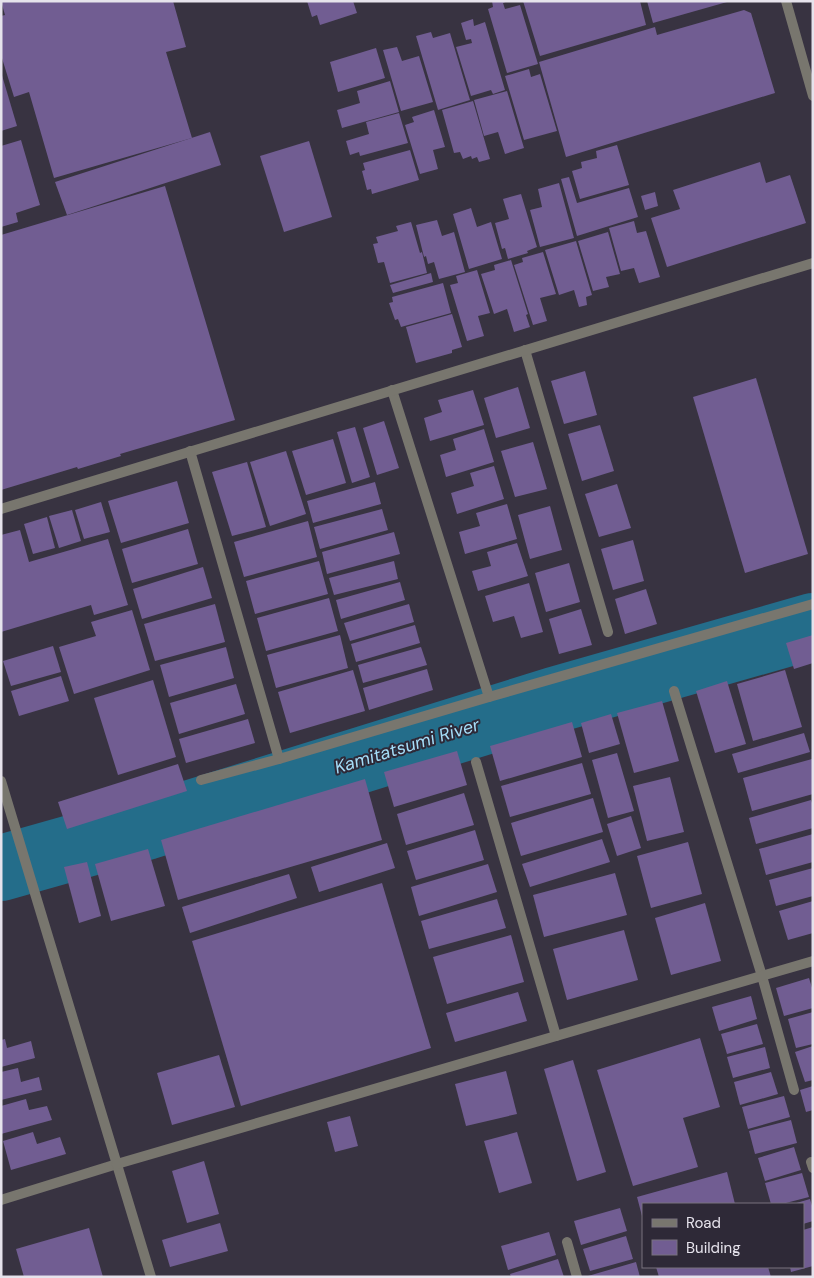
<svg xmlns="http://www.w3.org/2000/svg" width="814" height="1278" font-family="'DM Sans',sans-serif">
	<rect width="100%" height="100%" fill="#383341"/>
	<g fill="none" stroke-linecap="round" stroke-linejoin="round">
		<path stroke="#246d8a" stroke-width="66" d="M1 868 146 827 554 700 813 626"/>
	</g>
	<g fill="#715d92">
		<path d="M1 1H173L186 47 166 52 192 138 54 178 29 92 14 97 1 55V16L5 15Z"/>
		<path d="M307 1H353L357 13 320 25 317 15 312 17Z"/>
		<path d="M492 1H508L503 3 505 9 520 5 538 64 507 73 488 9 493 7Z"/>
		<path d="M523 1H640L646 25 540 56Z"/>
		<path d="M647 1H726L727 2 653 23Z"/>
		<path d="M744 10 751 13 775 93 566 157 539 62 655 27 657 35Z"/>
		<path d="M473 19 474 26 485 22 505 90 493 94 491 90 471 96 456 47 472 43 471 39 466 40 461 23Z"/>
		<path d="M431 32 433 38 450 33 470 100 438 110 416 36Z"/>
		<path d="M397 47 402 61 419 56 433 102 401 111 383 50Z"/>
		<path d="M376 48 385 78 338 92 330 62Z"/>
		<path d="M529 69 531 77 540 74 557 131 524 140 505 76Z"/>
		<path d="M1 72 17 126 1 131Z"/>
		<path d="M390 81 399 112 342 128 337 110 360 103 357 91Z"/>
		<path d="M507 91 524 148 505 154 498 132 484 136 474 100Z"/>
		<path d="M473 101 490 159 479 162 477 157 472 159 471 156 463 159 460 152 454 153 442 110Z"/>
		<path d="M434 110 445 147 433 150 438 169 420 174 405 125 414 122 412 117Z"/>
		<path d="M399 113 408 143 360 156 359 152 350 155 346 141 369 134 366 122Z"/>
		<path d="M210 132 221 165 67 215 55 182Z"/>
		<path d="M21 140 40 205 16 213 18 222 1 227V146Z"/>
		<path d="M309 141 332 217 284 232 260 156Z"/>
		<path d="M617 145 629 185 580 199 572 171 582 168 581 162 597 158 596 151Z"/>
		<path d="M410 150 419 180 372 194 371 189 367 190 362 171 365 170 363 163Z"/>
		<path d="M760 162 766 183 790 175 806 223 667 267 651 218 680 209 673 190Z"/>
		<path d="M569 177 577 203 629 188 638 217 577 236 561 179Z"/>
		<path d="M559 183 574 238 540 247 530 210 542 207 538 189Z"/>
		<path d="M165 186 235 420 120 454 121 456 78 469 77 467 1 490V235Z"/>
		<path d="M655 192 658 206 645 210 641 196Z"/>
		<path d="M521 194 537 247 527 251 528 253 508 259 505 248 502 249 495 223 509 219 503 199Z"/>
		<path d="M471 208 477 227 491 222 502 259 469 269 453 214Z"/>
		<path d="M437 220 442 236 454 232 465 272 439 279 434 262 428 264 426 256 424 257 416 225Z"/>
		<path d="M634 221 637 233 646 231 660 277 639 283 634 268 621 271 609 228Z"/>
		<path d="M411 222 420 253 422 252 427 273 390 283 384 262 378 263 373 244 378 243 376 237 398 231 396 226Z"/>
		<path d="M608 232 620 274 606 277 609 287 593 291 578 241Z"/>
		<path d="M576 241 592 295 586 297 587 305 579 307 574 290 559 295 545 250Z"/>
		<path d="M543 252 556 294 540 298 547 321 533 325 514 265 523 262 522 258Z"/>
		<path d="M511 260 528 314 526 315 530 327 514 332 507 309 494 314 481 274 495 270 494 265Z"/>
		<path d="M477 270 490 313 478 316 484 336 467 341 450 285 458 283 456 276Z"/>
		<path d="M431 273 433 282 393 293 390 285Z"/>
		<path d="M443 283 451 313 401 327 398 319 395 320 389 303 393 302 392 297Z"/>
		<path d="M452 314 462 347 452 350V353L416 363 406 327Z"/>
		<path d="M585 371 597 415 564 424 551 381Z"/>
		<path d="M756 378 808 554 745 573 693 397Z"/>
		<path d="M518 387 530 428 496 438 484 398Z"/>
		<path d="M473 390 484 425 430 441 424 418 442 412 438 400Z"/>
		<path d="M384 421 399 468 377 475 363 428Z"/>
		<path d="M600 425 614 471 582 481 568 434Z"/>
		<path d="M355 427 370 477 352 483 337 432Z"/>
		<path d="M484 429 494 462 446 477 440 455 456 450 453 439Z"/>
		<path d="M333 439 346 483 306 495 292 451Z"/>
		<path d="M533 442 547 489 515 497 501 451Z"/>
		<path d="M286 451 306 514 270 526 250 462Z"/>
		<path d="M247 462 266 527 232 536 212 472Z"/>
		<path d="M494 466 504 499 457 514 451 493 474 486 470 473Z"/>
		<path d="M177 481 189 523 121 543 108 501Z"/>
		<path d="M375 482 381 504 313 523 307 501Z"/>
		<path d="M617 484 631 528 599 537 585 494Z"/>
		<path d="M101 502 110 532 84 539 75 510Z"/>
		<path d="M507 504 517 539 465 554 459 532 480 526 476 513Z"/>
		<path d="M550 506 562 550 530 559 518 515Z"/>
		<path d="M382 509 388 530 320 549 314 527Z"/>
		<path d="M72 510 81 541 59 548 49 516Z"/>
		<path d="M47 517 55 548 33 554 24 524Z"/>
		<path d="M308 521 317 557 244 577 234 542Z"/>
		<path d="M188 529 198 564 132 583 122 549Z"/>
		<path d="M20 530 29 562 108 539 128 605 94 615 91 605 1 632V535Z"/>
		<path d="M394 532 400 554 327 574 322 552Z"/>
		<path d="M633 540 644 581 613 590 601 549Z"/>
		<path d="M517 543 528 576 478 591 472 571 491 566 487 552Z"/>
		<path d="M319 561 328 594 255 614 246 581Z"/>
		<path d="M394 561 398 579 334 595 329 578Z"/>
		<path d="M569 563 580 602 546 612 535 573Z"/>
		<path d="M203 567 212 598 142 619 133 589Z"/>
		<path d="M400 582 405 600 341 619 336 600Z"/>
		<path d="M529 583 543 632 521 638 514 616 493 622 485 596Z"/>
		<path d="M646 589 657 624 625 634 615 599Z"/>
		<path d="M329 598 338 631 266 651 257 618Z"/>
		<path d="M215 604 225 642 155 661 144 624Z"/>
		<path d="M409 604 414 622 350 641 344 623Z"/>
		<path d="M581 609 592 645 559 654 549 619Z"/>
		<path d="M132 610 150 670 74 694 59 647 96 636 91 622Z"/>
		<path d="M415 625 420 643 356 662 351 644Z"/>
		<path d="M340 635 348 668 276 688 267 655Z"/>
		<path d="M813 635V663L794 669 786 643Z"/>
		<path d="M53 646 61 672 11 686 3 661Z"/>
		<path d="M226 647 234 678 169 697 160 665Z"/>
		<path d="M421 647 427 665 363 683 358 665Z"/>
		<path d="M427 669 433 690 369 710 363 688Z"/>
		<path d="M353 670 365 711 290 733 278 692Z"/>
		<path d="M785 670 802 727 753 741 737 684Z"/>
		<path d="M61 676 69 701 19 716 11 691Z"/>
		<path d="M153 680 176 757 118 775 94 698Z"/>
		<path d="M727 681 746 744 715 753 696 691Z"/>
		<path d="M236 684 245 714 179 734 170 703Z"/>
		<path d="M662 701 679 761 634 773 617 713Z"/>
		<path d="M611 714 620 744 589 753 581 723Z"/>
		<path d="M248 719 255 743 186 763 179 739Z"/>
		<path d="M572 722 582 757 500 781 490 746Z"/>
		<path d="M804 733 810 752 738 773 732 754Z"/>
		<path d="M457 751 467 785 394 807 384 772Z"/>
		<path d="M617 753 634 811 608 818 592 760Z"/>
		<path d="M812 759 813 762V794L752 811 743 778Z"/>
		<path d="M582 763 591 794 510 817 501 786Z"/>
		<path d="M178 764 187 791 67 829 58 802Z"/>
		<path d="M670 777 684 832 647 841 633 786Z"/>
		<path d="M365 779 382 840 178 900 161 840Z"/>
		<path d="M464 793 474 825 406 845 397 814Z"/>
		<path d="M593 798 603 832 521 856 511 823Z"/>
		<path d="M811 800 813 806V828L756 844 749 818Z"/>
		<path d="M631 816 641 848 617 856 607 824Z"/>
		<path d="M475 830 484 860 416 880 407 851Z"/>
		<path d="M813 834V862L766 875 759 849Z"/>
		<path d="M602 839 610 862 530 887 522 864Z"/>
		<path d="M688 842 702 894 651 908 637 856Z"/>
		<path d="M387 843 395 868 319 892 311 867Z"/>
		<path d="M148 849 165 906 111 921 95 864Z"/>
		<path d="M87 862 101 916 79 923 64 867Z"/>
		<path d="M488 864 497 892 419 916 411 887Z"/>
		<path d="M813 868V896L776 906 769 880Z"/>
		<path d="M615 873 627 915 544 937 533 895Z"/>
		<path d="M289 874 297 898 190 933 182 907Z"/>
		<path d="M382 883 431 1048 241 1106 192 941Z"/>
		<path d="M497 899 506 928 429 949 421 921Z"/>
		<path d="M813 901V933L788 940 779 911Z"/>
		<path d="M705 903 721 961 671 975 655 918Z"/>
		<path d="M624 930 638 980 567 1000 553 949Z"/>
		<path d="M511 935 524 982 447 1004 433 957Z"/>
		<path d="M809 978 813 991V1008L784 1016 776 988Z"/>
		<path d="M518 992 527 1021 455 1042 446 1013Z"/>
		<path d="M751 996 757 1019 719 1031 712 1007Z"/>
		<path d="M813 1012V1044L796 1048 788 1019Z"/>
		<path d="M757 1024 763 1044 727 1054 721 1034Z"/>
		<path d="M700 1038 720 1107 683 1118 698 1167 633 1186 597 1070Z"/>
		<path d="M5 1039 7 1048 31 1041 35 1058 1 1067V1040Z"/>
		<path d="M813 1046V1080L805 1082 795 1052Z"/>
		<path d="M765 1047 770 1068 733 1078 727 1057Z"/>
		<path d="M219 1055 235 1107 172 1125 157 1073Z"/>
		<path d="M573 1060 606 1172 577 1181 544 1069Z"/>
		<path d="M18 1068 21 1082 39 1077 42 1090 1 1100V1072Z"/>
		<path d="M506 1071 517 1114 466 1126 455 1084Z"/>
		<path d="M771 1072 778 1094 740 1105 734 1082Z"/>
		<path d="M813 1086V1110L806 1112 800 1090Z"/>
		<path d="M784 1096 790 1117 748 1129 742 1107Z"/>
		<path d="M26 1099 29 1110 47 1106 52 1120 1 1134V1106Z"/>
		<path d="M350 1116 358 1146 335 1152 327 1122Z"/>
		<path d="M791 1120 797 1143 755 1154 749 1131Z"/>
		<path d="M33 1132 37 1144 60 1137 66 1154 11 1170 3 1141Z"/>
		<path d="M517 1132 532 1183 499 1193 484 1141Z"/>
		<path d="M794 1147 801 1170 765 1181 758 1158Z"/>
		<path d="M204 1161 219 1214 187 1223 172 1171Z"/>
		<path d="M727 1172 735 1204H643L642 1216 637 1197Z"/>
		<path d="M802 1173 809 1197 782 1204H771L765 1183Z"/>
		<path d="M810 1199 813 1209V1221L803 1224V1204H793Z"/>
		<path d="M620 1208 627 1231 581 1245 574 1221Z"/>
		<path d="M220 1223 228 1251 170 1267 162 1240Z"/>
		<path d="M813 1227V1266L791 1272 790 1267H803V1230Z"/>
		<path d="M89 1228 103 1277H24L16 1249Z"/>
		<path d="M549 1232 556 1255 508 1270 501 1246Z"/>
		<path d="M626 1236 633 1259 590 1271 583 1249Z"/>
		<path d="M558 1259 564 1277H511L510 1274Z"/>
		<path d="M636 1262 640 1277H588V1276Z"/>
		<path d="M656 1267H768L771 1277H659Z"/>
	</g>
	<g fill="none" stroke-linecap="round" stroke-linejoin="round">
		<g stroke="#78766e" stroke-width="10">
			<path d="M525 350 608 632"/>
			<path d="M392 390 489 697"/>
			<path d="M190 451 279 759"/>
			<path d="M476 762 556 1036"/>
			<path d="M201 780 279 759 489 697 813 604"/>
			<path d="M762 976 794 1090"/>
			<path d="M811 1162 813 1168"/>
			<path d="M1 1200 117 1164"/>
			<path d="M567 1242 577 1277"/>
		</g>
		<g stroke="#78766e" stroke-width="10">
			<path d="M786 1 813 96"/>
			<path d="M1 509 813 263"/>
			<path d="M674 691 762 976"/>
			<path d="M1 781 151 1277"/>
			<path d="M117 1164 813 961"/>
		</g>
	</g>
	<g text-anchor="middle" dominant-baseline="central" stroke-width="4" stroke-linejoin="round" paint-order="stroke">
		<g font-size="18" font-style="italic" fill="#a5ddf8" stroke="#2e2937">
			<text transform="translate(407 746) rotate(-17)">Kamitatsumi River</text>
		</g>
	</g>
	<rect width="814" height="1278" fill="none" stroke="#e6e3ec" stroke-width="5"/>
	<rect x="642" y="1203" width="162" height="65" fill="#2e2937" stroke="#78737f"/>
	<rect x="652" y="1219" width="25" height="8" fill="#78766e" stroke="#78737f"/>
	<text x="686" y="1228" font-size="15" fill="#e6e3ec">Road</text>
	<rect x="652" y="1240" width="25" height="15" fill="#715d92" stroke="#78737f"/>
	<text x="686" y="1253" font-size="15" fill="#e6e3ec">Building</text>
</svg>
